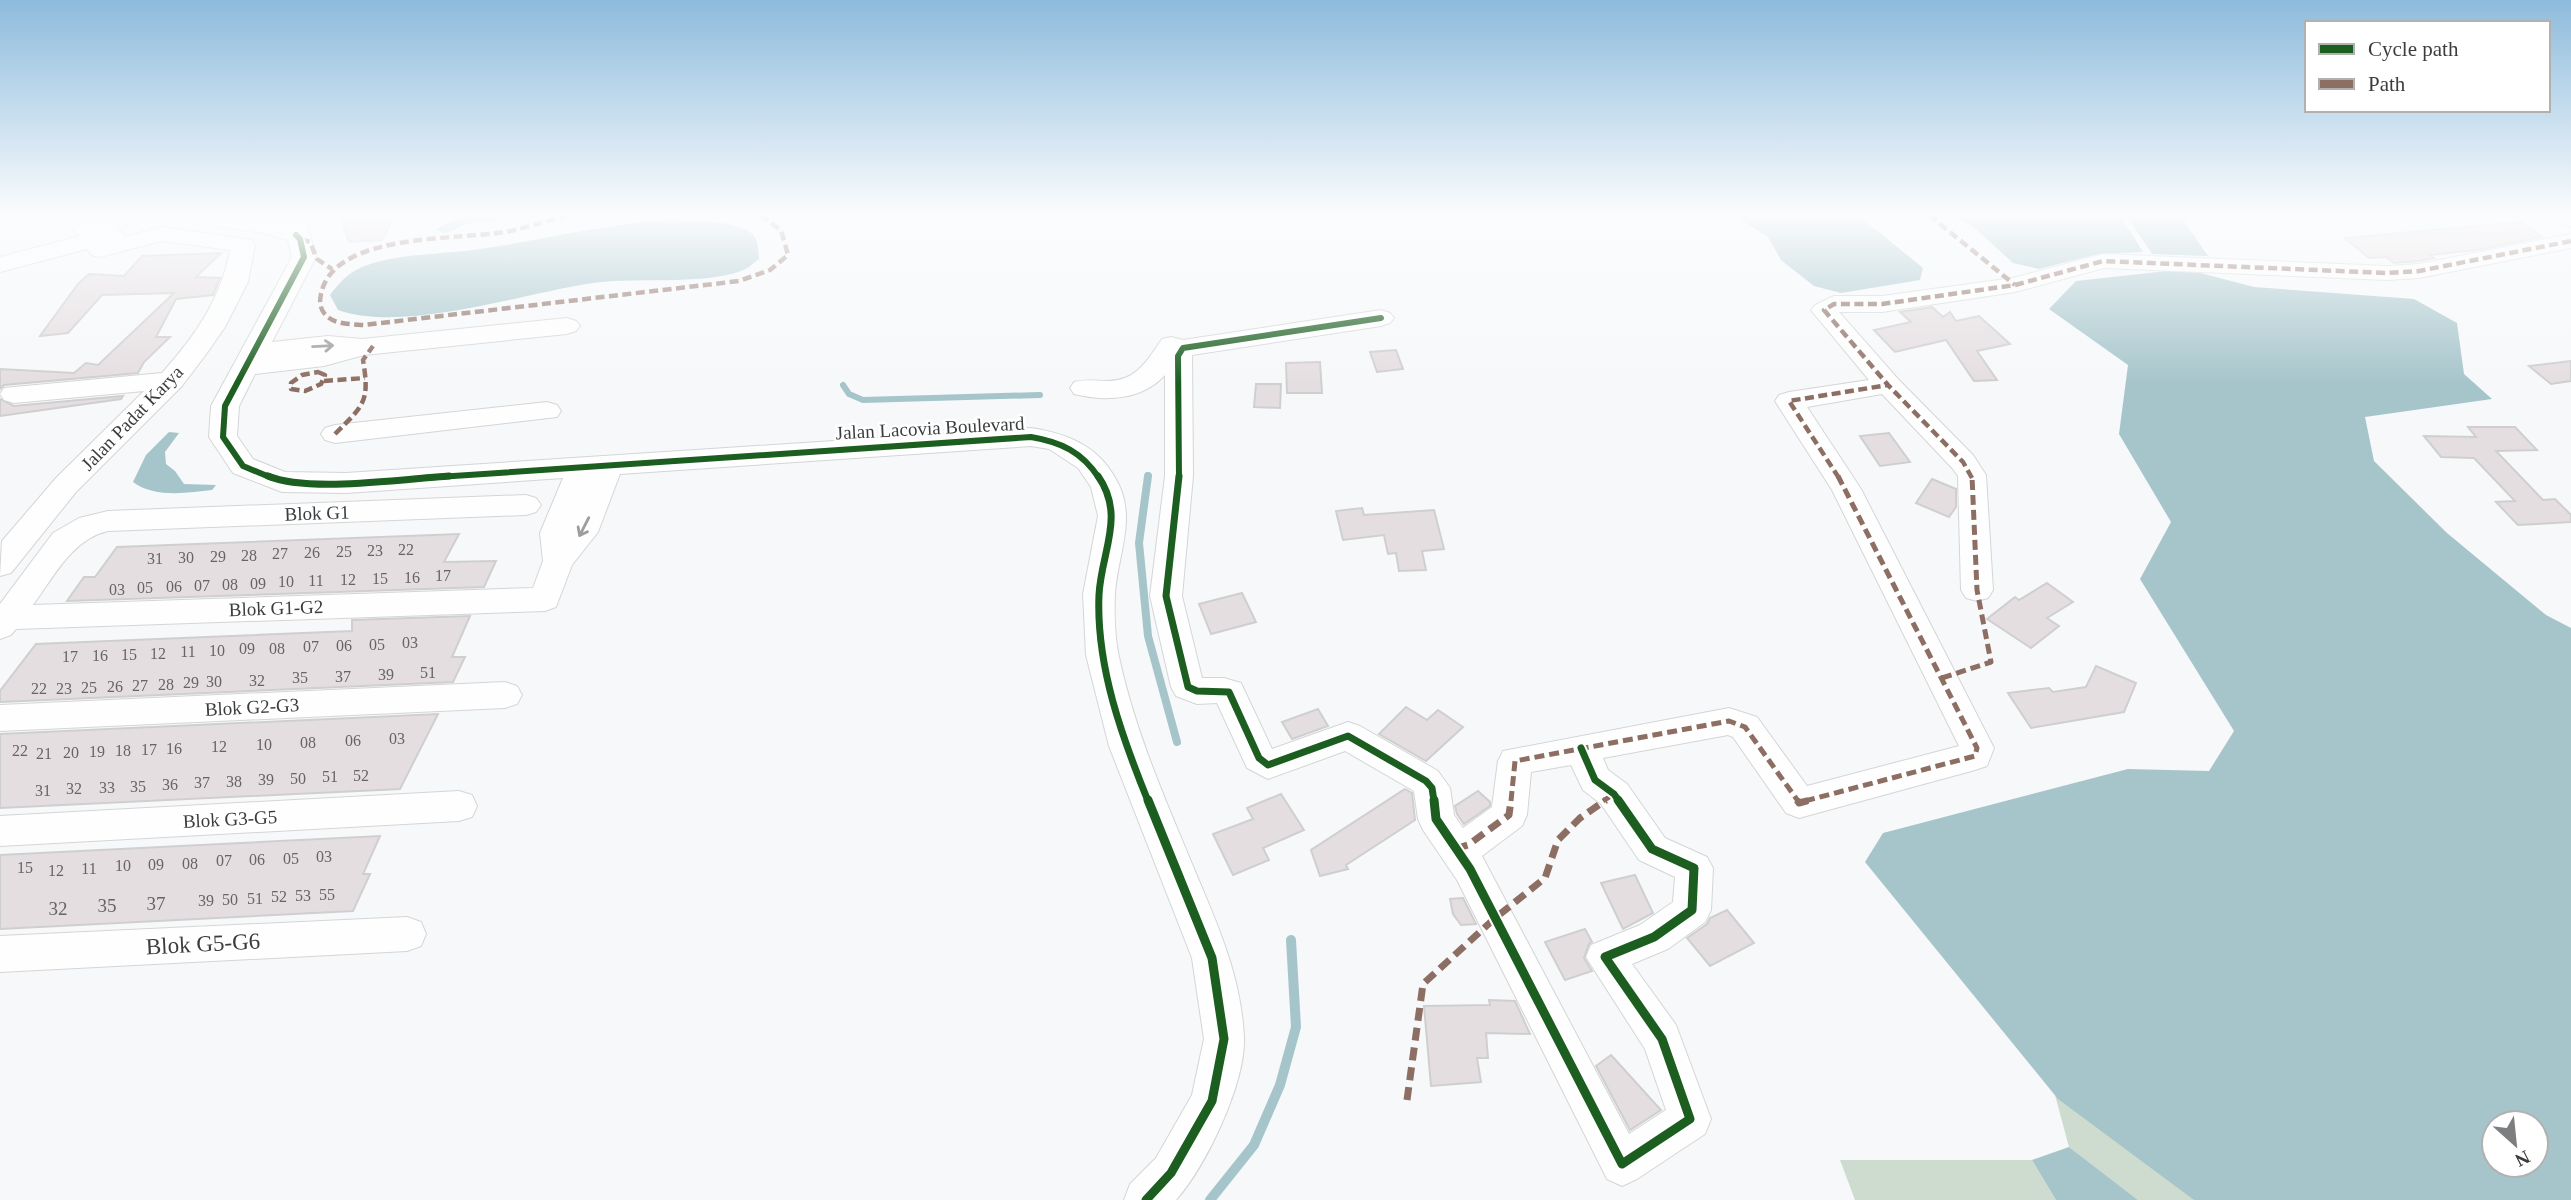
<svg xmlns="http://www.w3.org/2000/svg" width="2571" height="1200" font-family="'Times New Roman',serif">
	<rect width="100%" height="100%" fill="#f7f8fa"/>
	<g fill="#cddcce">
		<path d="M2055 1095 2195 1200H2138L2069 1147Z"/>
		<path d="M1840 1160H2032L2056 1200H1855Z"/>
	</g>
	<g fill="#a6c5cb" fill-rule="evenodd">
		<path d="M463 215H507C490 227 481 218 464 225 457 228 452 232 443 233L437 229Z"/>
		<path d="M1733 215H1858L1923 268 1920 280 1841 293 1814 286 1781 260 1768 237Z"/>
		<path d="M1954 215H2120L2143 252 2098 254 2039 269 2013 263 1976 229Z"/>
		<path d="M2126 215H2180L2208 256 2152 254Z"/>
		<path d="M664 220C686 221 735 219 751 233 759 239 758 250 759 259 753 263 748 269 741 271 700 286 632 276 586 284 519 295 401 333 338 310L330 295C339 283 348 273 362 267 398 253 436 255 473 250 537 241 600 225 664 220Z"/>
		<path d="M2185 269 2254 287 2414 299 2457 323 2464 374 2492 399 2365 417 2374 461 2447 533 2546 615 2571 628V1200H2194L2058 1099 1865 862 1883 833 2128 769 2209 771 2234 731 2140 579 2171 522 2119 434 2128 365 2049 309 2076 281ZM2494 1123H2536V1165H2494Z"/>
		<path d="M169 432 179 433 165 452 166 464 175 471 184 484 216 485 212 490C187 493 154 498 133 482L146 455Z"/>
		<path d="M2069 1147 2138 1200H2056L2032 1160Z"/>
	</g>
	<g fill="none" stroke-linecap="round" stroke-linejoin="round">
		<g stroke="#a6c5cb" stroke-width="6">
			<path d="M843 385 849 394 863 400 1040 395"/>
			<path d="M1148 478V475"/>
		</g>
		<path stroke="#a6c5cb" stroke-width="8" d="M1148 476 1139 543 1148 636 1177 742"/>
		<path stroke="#a6c5cb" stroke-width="10" d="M1210 1200 1254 1145 1280 1085 1296 1027 1291 940"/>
	</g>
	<g fill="#e5dee1" stroke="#cfcfd0" stroke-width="2">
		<path d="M340 215H395L382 240 349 242Z"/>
		<path d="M2521 222 2542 237 2477 250 2430 255 2434 258 2419 261 2394 263 2386 257 2369 258 2345 238Z"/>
		<path d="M221 253 196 277 220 278 213 295 176 299 156 337H170L144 362 138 373 4 385 0 389V369L74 373 86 363 98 365 174 293 102 295 68 333 40 336 78 284 89 274 124 276 142 256Z"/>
		<path d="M1932 307 1943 317 1950 312 1956 321 1979 316 2010 344 1977 351 1997 380 1974 381 1946 340 1895 352 1874 330 1911 322 1900 312Z"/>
		<path d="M1396 350 1403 369 1377 372 1370 352Z"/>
		<path d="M2571 361V381L2551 384 2529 366Z"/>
		<path d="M1320 362 1322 393H1287L1286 363Z"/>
		<path d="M1256 384H1281L1280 408 1254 407Z"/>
		<path d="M123 396 121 399 0 416V399L14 406Z"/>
		<path d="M2468 427H2515L2537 450 2496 451 2543 500 2555 499 2571 515V522L2518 525 2496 502 2515 501 2474 458 2441 457 2424 436 2476 437Z"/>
		<path d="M1889 433 1910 462 1880 466 1860 436Z"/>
		<path d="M1932 479 1956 489V507L1949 517 1916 503Z"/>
		<path d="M1362 508 1364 515 1434 510 1444 549 1422 551 1426 570 1399 571 1396 553 1388 554 1384 535 1343 540 1336 511Z"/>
		<path d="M459 534 444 562 496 561 484 587 67 601 84 577H95L117 547Z"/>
		<path d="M2047 583 2073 602 2047 618 2059 626 2031 648 1987 619 2015 597 2019 600Z"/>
		<path d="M1242 593 1256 622 1211 634 1199 604Z"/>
		<path d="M470 616 452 657H465L453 682 0 702V691L36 644 352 631V620Z"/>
		<path d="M2096 666 2136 683 2124 712 2031 728 2008 693 2049 688 2053 692 2086 687Z"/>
		<path d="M1406 707 1427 720 1438 710 1463 727 1426 761 1379 734Z"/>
		<path d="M1318 709 1328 726 1292 739 1282 722Z"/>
		<path d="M438 714 400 789 0 808V734Z"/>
		<path d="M1405 789 1412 793 1415 820 1346 865 1348 869 1320 876 1311 850Z"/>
		<path d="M1478 791 1490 802V806L1464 824 1457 814 1455 806Z"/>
		<path d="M1281 794 1304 830 1263 848 1269 860 1233 875 1213 834 1253 819 1247 808Z"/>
		<path d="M380 836 363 874H370L353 911 0 929V855Z"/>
		<path d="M1635 875 1653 913 1623 929 1601 883Z"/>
		<path d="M1463 898 1476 924 1461 925 1453 914 1450 899Z"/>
		<path d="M1727 910 1754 943 1710 966 1687 938 1707 924 1710 918Z"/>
		<path d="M1585 929 1592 942 1589 944 1584 958 1592 971 1565 980 1545 942Z"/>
		<path d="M1489 1000 1515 1001 1530 1034 1486 1033 1488 1058H1477L1481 1082 1431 1086 1424 1006 1490 1005Z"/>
		<path d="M1611 1055 1661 1110 1630 1130 1596 1066Z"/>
	</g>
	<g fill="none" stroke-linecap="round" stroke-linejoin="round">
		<defs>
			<g id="minor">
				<path d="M110 215H145L141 220 117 228 125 234 123 237 162 227 252 240 255 245 248 282 225 327 207 353 182 386 76 492 11 573 0 576 2 541 56 478 144 391 14 403 4 400 0 394 4 388 162 373C195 336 221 299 230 250L162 241 100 257 91 255 87 249 0 272V257L80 236 74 230 78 225Z"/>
				<path d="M193 215H234L282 223V215L305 216 316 257 272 342 328 336 362 339 567 318 576 321 580 326 576 331 567 334 364 355 324 366 255 374 239 406 237 436 253 459 285 472 346 473 1031 428C1070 434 1101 447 1119 485 1136 522 1117 557 1115 594 1114 613 1115 638 1119 657 1135 732 1166 801 1195 871 1218 926 1241 976 1244 1037 1246 1083 1206 1166 1176 1200H1124L1130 1184 1156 1158 1192 1095 1204 1039 1192 958 1109 746 1086 655 1083 594 1098 516 1091 487 1078 468 1049 449 1031 446 620 474 598 532 572 565 556 607 545 611 16 629 11 635 0 639V604L53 533 79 518 108 511 526 495 536 498 541 505 536 512 526 515 108 531C72 539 53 578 33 605L533 588 543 561 540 533 563 478 346 493 282 492 233 473 209 437 211 406 292 257 288 240 263 233 195 223 191 218Z"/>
				<path d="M2571 234V248L2419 278 2387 280 2104 268 2015 292 1882 312H1839L1898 379 1973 455 1986 475 1993 590 1988 598 1977 601 1966 598 1961 590 1958 476 1953 469 1882 394 1807 407 1861 489 1994 748 1987 766 1975 770 1799 818 1786 813 1733 737 1728 735 1603 758 1608 770 1627 784 1665 838 1707 857 1713 868 1711 910 1705 922 1668 949 1632 964 1676 1025 1711 1119 1705 1134 1637 1179 1622 1186 1607 1179 1457 880 1423 830 1418 819 1414 791 1345 751 1268 779 1247 768 1217 703 1197 704 1176 696 1171 687 1150 596 1165 476V375C1142 400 1106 402 1074 394L1070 388 1074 382C1086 379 1096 381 1108 381 1136 381 1147 361 1162 339L1171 337 1183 340 1381 310 1390 313 1394 318 1390 323 1381 326 1192 355 1193 476 1182 596 1202 678H1224L1241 683 1272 749 1348 722 1360 726 1438 771 1450 788 1454 815 1463 828 1492 807 1498 761 1503 751 1729 708 1757 717 1807 786 1959 746 1832 490 1775 401 1779 395 1789 392 1869 380 1811 310 1815 305 1834 296H1882L2013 278 2103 254 2387 266 2419 264ZM1571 765 1583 790 1601 804 1639 860 1675 877 1673 902 1640 925 1591 945 1586 957 1645 1049 1666 1110 1629 1134 1482 856 1522 826 1527 815 1531 772Z"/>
				<path d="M547 402 557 405 561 411 557 417 335 443 325 440 321 434 325 428 335 425Z"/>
				<path d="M505 682 517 686 522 695 517 704 505 708 0 731V705Z"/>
				<path d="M459 791 472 795 477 806 472 817 459 821 0 846V816Z"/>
				<path d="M407 917 421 922 426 934 421 946 407 951 0 972V936Z"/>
			</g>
			<path id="tertiary" d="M2554 215H2571V226L2561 223Z"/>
		</defs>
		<use href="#minor" stroke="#d4d5d6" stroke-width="2"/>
		<use href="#tertiary" stroke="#d4d5d6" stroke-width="3"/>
		<use href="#minor" fill="#fefefe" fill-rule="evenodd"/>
		<use href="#tertiary" fill="#fefefe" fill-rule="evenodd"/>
		<g stroke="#8d6e63" stroke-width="4.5" stroke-dasharray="9 4.5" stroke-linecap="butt">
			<path d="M568 215C547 220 527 228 505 232 457 240 343 233 323 287 320 296 318 305 324 313 333 325 351 324 364 325L739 281 770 270 788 255 781 230 760 215"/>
			<path d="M1929 215 2015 285"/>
			<path d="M301 239 310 242 317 259 332 269"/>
			<path d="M318 372 325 375 321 384 305 391 291 389V383L302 375Z"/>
			<path d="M324 381 365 378"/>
			<path d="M335 434C364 405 370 402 363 360L373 346"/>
			<path d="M1839 478 1789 401 1888 385"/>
			<path d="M1972 478 1963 462 1888 385 1824 310 1834 304H1882L2015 285 2103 261 2387 273 2419 271 2571 241"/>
		</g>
		<g stroke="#8d6e63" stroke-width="5" stroke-dasharray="10 5" stroke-linecap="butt">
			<path d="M1942 678 1991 662 1977 590 1972 476"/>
			<path d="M1511 801 1515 761 1729 721 1745 727 1798 801"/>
			<path d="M1603 801 1614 794"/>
			<path d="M1805 801 1975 756 1977 748 1838 476"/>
		</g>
		<g stroke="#8d6e63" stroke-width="7" stroke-dasharray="13 7" stroke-linecap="butt">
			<path d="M1797 800 1799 803 1811 800"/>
			<path d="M1455 849 1468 845 1509 815 1511 800"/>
			<path d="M1407 1100 1423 984 1494 919 1545 878 1558 840 1580 818 1606 800"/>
		</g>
		<defs>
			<g id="cycleway-far2">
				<path d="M272 478 243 466 223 437 225 406 304 257 300 239 296 235"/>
				<path d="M423 478 1031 437C1061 442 1082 452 1099 478"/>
				<path d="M1179 478 1178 356 1183 348 1381 318"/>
			</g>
			<g id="cycleway-far1">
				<path d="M268 476C308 493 403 479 449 476"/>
				<path d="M1098 476C1126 516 1101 552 1099 595 1096 666 1122 737 1148 801"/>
				<path d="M1179 476 1166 596 1188 687 1197 691 1229 692 1259 758 1268 765 1348 736 1426 781 1432 788 1434 801"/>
				<path d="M1581 748 1595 780 1614 794 1619 801"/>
			</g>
			<g id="cycleway">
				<path d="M1434 800 1436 819 1470 869 1622 1164 1690 1119 1662 1039 1605 957 1654 937 1692 910 1694 868 1652 849 1618 800"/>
				<path d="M1146 1200 1171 1173 1212 1101 1224 1039 1212 958 1148 800"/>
			</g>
		</defs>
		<use href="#cycleway-far2" stroke="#fff" stroke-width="10"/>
		<use href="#cycleway-far1" stroke="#fff" stroke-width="11"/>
		<use href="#cycleway" stroke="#fff" stroke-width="13"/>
		<use href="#cycleway-far2" stroke="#1b5e20" stroke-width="6"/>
		<use href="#cycleway-far1" stroke="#1b5e20" stroke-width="7"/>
		<use href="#cycleway" stroke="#1b5e20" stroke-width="9"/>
	</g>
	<defs><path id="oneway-shaft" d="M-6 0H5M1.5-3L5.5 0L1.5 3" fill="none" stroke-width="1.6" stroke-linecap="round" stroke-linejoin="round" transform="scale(1.75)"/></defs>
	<g stroke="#9c9d9e">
		<use href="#oneway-shaft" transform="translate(323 346) rotate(-3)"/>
		<use href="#oneway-shaft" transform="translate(584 527) rotate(117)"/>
	</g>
	<linearGradient id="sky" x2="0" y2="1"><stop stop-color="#8dbbdc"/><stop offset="0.56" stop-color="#fbfcfd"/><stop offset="1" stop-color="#fbfcfd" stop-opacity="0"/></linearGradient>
	<rect width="2571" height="383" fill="url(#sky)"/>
	<g text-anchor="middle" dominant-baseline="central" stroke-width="5" stroke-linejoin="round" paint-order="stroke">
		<g font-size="16" fill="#666466">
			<text x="406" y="549">22</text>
			<text x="375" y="550">23</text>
			<text x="344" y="551">25</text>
			<text x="312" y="552">26</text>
			<text x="280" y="553">27</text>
			<text x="249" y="555">28</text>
			<text x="218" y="556">29</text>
			<text x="186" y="557">30</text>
			<text x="155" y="558">31</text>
			<text x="443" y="575">17</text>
			<text x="412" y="577">16</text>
			<text x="380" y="578">15</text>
			<text x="348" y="579">12</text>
			<text x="316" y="580">11</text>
			<text x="286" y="581">10</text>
			<text x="258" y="583">09</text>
			<text x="230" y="584">08</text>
			<text x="202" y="585">07</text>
			<text x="174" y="586">06</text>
			<text x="145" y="587">05</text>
			<text x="117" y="589">03</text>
			<text x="410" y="642">03</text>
			<text x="377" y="644">05</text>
			<text x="344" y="645">06</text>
			<text x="311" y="646">07</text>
			<text x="247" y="648">09</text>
			<text x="277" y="648">08</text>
			<text x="217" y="650">10</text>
			<text x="188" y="651">11</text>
			<text x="158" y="653">12</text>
			<text x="129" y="654">15</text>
			<text x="100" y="655">16</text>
			<text x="70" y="656">17</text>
			<text x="428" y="672">51</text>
			<text x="386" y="674">39</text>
			<text x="343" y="676">37</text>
			<text x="300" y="677">35</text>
			<text x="257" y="680">32</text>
			<text x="214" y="681">30</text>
			<text x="191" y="682">29</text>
			<text x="166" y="684">28</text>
			<text x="140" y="685">27</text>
			<text x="115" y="686">26</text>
			<text x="89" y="687">25</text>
			<text x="39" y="688">22</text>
			<text x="64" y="688">23</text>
			<text x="397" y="738">03</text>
			<text x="353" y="740">06</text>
			<text x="308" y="742">08</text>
			<text x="264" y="744">10</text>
			<text x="219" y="746">12</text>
			<text x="174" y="748">16</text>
			<text x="149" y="749">17</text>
			<text x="20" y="750">22</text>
			<text x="123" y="750">18</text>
			<text x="97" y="751">19</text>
			<text x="71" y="752">20</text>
			<text x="44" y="753">21</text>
			<text x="361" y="775">52</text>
			<text x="330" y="776">51</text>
			<text x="298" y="778">50</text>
			<text x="266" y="779">39</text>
			<text x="234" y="781">38</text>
			<text x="202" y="782">37</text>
			<text x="170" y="784">36</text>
			<text x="138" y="786">35</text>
			<text x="107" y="787">33</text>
			<text x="74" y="788">32</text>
			<text x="43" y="790">31</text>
			<text x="324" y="856">03</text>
			<text x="291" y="858">05</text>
			<text x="257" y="859">06</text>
			<text x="224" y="860">07</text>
			<text x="190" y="863">08</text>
			<text x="156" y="864">09</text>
			<text x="123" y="865">10</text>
			<text x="25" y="867">15</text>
			<text x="89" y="868">11</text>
			<text x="56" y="870">12</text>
			<text x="327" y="894">55</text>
			<text x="303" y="895">53</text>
			<text x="279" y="896">52</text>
			<text x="255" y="898">51</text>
			<text x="230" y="899">50</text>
			<text x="206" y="900">39</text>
		</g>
		<g font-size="19" fill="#3b3c3d" stroke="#fff">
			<text transform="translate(132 418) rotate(-46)">Jalan Padat Karya</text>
			<text transform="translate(930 428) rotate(-3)">Jalan Lacovia Boulevard</text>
			<text transform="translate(317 513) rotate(-2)">Blok G1</text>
			<text transform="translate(276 608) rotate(-2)">Blok G1-G2</text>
			<text transform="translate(252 707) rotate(-3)">Blok G2-G3</text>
			<text transform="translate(230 819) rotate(-3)">Blok G3-G5</text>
		</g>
		<g font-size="19" fill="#666466">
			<text x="156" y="903">37</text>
			<text x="107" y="905">35</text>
			<text x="58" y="908">32</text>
		</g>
		<g font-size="23" fill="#3b3c3d" stroke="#fff">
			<text transform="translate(203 944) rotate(-3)">Blok G5-G6</text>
		</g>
	</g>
	<rect x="2305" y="21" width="245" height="91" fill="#ffffff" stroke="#b1b1b1" stroke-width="2"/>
	<rect x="2319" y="44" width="35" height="10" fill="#1b5e20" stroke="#b1b1b1" stroke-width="2"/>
	<text x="2368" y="56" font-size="21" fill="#3b3c3d">Cycle path</text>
	<rect x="2319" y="79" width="35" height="10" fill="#8d6e63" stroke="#b1b1b1" stroke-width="2"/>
	<text x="2368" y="91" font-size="21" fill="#3b3c3d">Path</text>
	<g transform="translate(2515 1144) rotate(153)"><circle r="33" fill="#ffffff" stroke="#b1b1b1" stroke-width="2"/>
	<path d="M0-5L12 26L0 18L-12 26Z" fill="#7d7e7f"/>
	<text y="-10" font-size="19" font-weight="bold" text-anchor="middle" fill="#3b3c3d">N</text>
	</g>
</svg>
